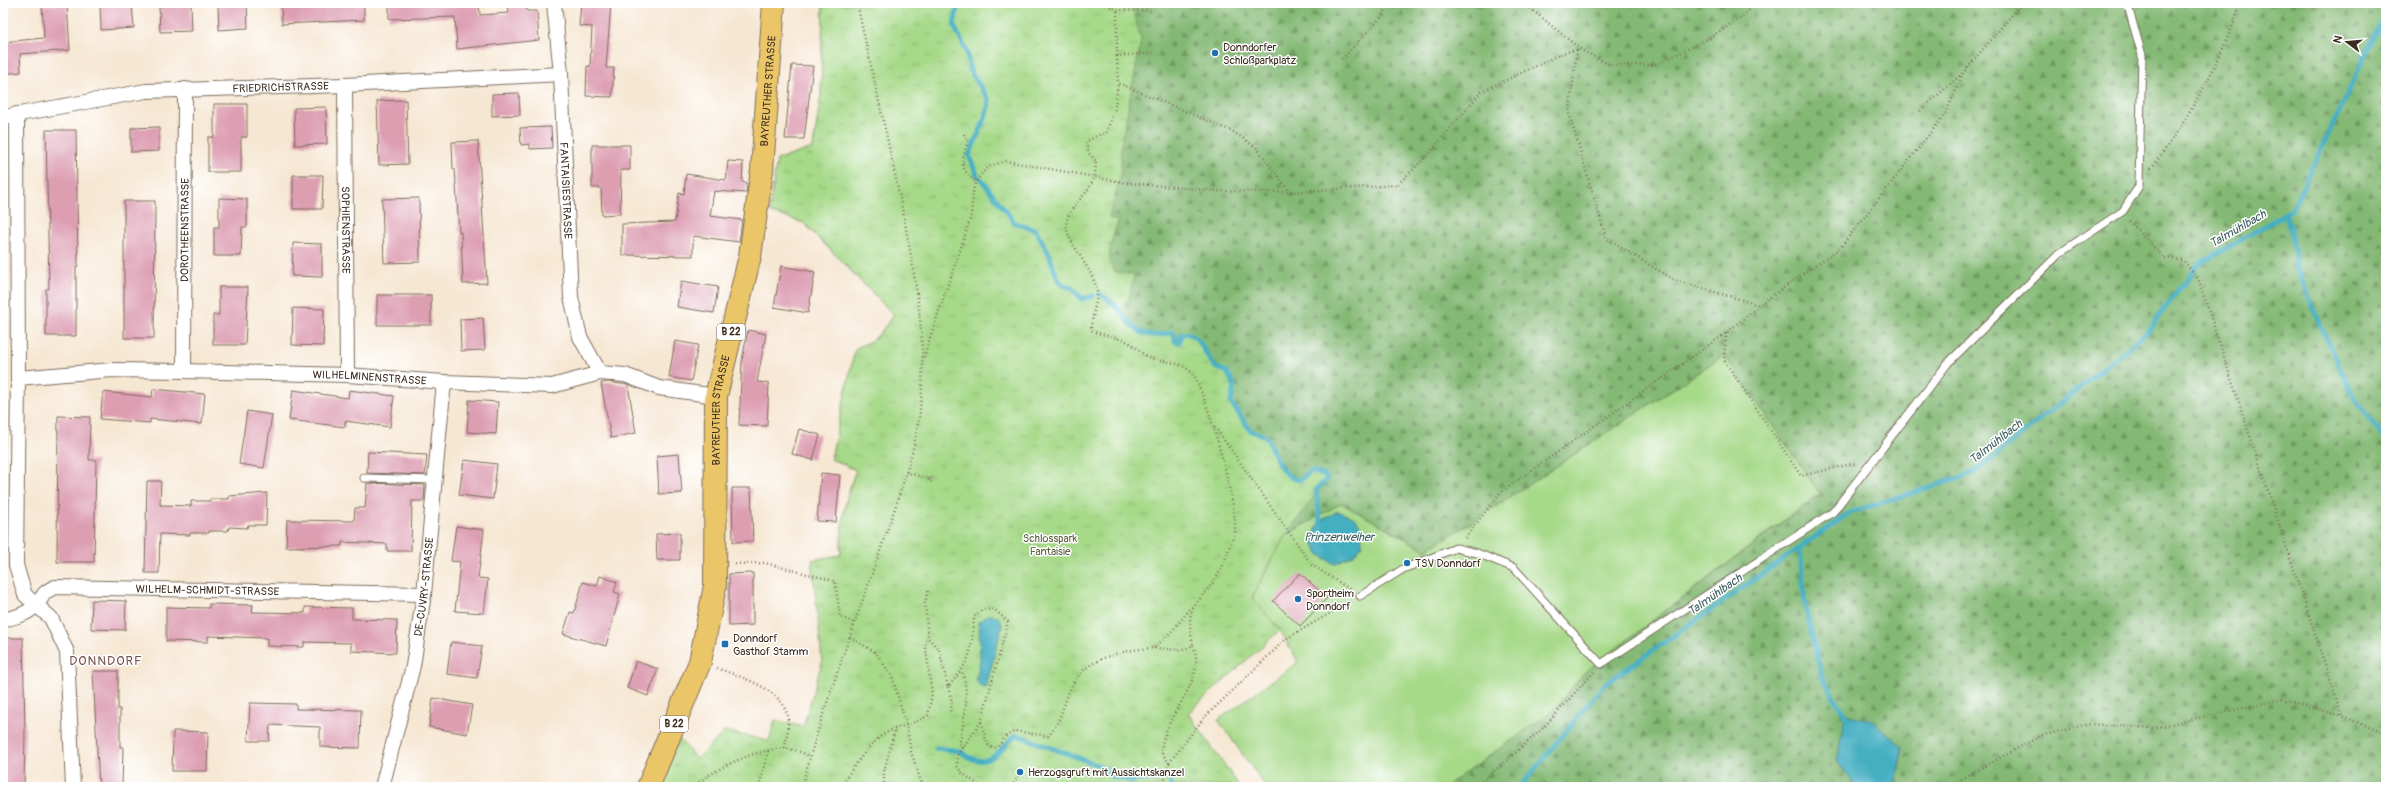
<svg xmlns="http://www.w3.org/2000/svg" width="2389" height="790" font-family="Pangolin,sans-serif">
	<defs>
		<pattern id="forest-firs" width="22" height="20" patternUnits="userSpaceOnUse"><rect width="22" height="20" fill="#84b974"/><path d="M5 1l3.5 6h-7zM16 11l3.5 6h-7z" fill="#6d975f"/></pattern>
		<pattern id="park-tufts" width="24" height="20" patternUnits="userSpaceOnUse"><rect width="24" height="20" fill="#a6d988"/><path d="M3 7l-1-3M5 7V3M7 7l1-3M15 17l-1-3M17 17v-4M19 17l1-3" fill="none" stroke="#90ba75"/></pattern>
	</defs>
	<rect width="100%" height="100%" fill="#fff"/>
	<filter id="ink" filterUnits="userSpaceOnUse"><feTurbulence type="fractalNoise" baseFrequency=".025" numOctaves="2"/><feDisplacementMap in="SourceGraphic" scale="8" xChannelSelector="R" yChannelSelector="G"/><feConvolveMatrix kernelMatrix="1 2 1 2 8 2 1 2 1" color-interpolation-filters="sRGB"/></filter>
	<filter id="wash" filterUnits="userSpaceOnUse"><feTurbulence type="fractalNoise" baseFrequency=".012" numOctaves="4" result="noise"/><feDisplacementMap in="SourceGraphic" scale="16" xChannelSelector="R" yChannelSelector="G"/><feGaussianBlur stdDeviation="0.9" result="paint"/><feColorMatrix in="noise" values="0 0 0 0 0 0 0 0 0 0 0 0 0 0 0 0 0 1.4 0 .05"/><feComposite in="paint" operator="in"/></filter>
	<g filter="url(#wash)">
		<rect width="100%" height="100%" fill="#f6e7d3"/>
		<path fill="#a6d988" stroke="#708253" d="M1724 355 1820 493 1585 672 1553 711 1445 787H1266L1218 720 1298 662 1280 630 1252 598 1285 536 1341 503 1426 550 1466 526Z"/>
		<path fill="url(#forest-firs)" stroke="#607249" d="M2386 3V787H1895L1903 747 1837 761 1856 787H1445L1553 711 1585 672 1820 494 1724 355 1466 526 1426 550 1341 503 1285 536 917 578 812 560 841 555C841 521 844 502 856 470L831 459 855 349 876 338 894 315 804 223 769 212 777 160 813 148 821 96 823 4Z"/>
		<path fill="url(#park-tufts)" stroke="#708253" d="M1132 3 1141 41 1121 144V173L1109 218 1118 221C1113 238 1104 256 1115 272L1134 275 1129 299 1118 310C1135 330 1144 341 1171 332L1174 334 1176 341 1179 342 1182 334C1199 329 1205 357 1215 367 1218 369 1223 370 1227 372L1234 385 1231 403 1251 431 1266 436C1274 453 1280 478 1300 480L1312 471 1325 476 1327 479 1285 536 1252 597 1280 630 1188 713 1240 787H659L679 739 697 759 725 731 769 741 775 720 803 727 822 662 812 560 841 555C841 521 844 502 856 470L831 459 855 349 876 338 894 315 804 223 769 212 777 160 813 148 821 96 823 4Z"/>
		<g fill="#44afc2" stroke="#406c70">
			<path d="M1338 511 1356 519 1361 527 1362 544 1355 554 1334 564 1318 554 1312 538 1320 521Z"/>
			<path d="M988 615H995L1001 620 1002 626 986 688 981 687 976 680 980 660 979 622Z"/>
			<path d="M1845 714 1871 720 1903 747 1895 787H1856L1837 761Z"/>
		</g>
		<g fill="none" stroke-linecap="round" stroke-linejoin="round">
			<g stroke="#44afc2" stroke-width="5">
				<path d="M958 3 954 26 967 52 970 71 989 100C987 121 976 136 969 156L977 175"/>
				<path d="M981 179 1015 223 1036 230 1048 252 1058 279 1063 285 1072 288 1082 299 1093 296"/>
				<path d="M2285 214 2292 235 2297 269 2318 320 2354 398 2386 440"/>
				<path d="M1100 294C1129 309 1130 347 1171 332L1174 334 1175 341 1179 342 1182 334C1199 329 1205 357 1215 367 1218 369 1223 370 1227 372L1234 385 1231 403 1251 431 1266 436C1274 453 1280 478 1300 480L1312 471 1325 476 1327 479 1316 490 1320 521"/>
				<path d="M1800 547 1805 606 1822 677 1847 719"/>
				<path d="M936 748 959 751"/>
				<path d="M961 752C985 771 997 755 1013 737L1017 735 1100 766 1113 777 1132 781 1162 778"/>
				<path d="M1168 778 1173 787"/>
				<path d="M1520 787 1605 684 1849 513 1974 473 2144 335 2199 264 2292 210 2386 12"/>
			</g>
		</g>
		<g id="blocks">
			<g fill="#dd9eb2">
				<path d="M132 3 134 28 101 30 100 5Z"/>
				<path d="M247 3 248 28 219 30 218 4Z"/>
				<path d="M281 3H364V20L282 24Z"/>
				<path d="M389 3H479L480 15 509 13 508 3H527V11H537L539 40 457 49 455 17 389 19Z"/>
				<path d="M581 3H611L606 68H614L612 97 586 96 587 66 590 67 592 27 579 26Z"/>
				<path d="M67 4 70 50 20 54 21 72 3 74V42L44 38 42 5Z"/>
				<path d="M191 4 192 31 160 32 159 5Z"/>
				<path d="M792 65 813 66 804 139H785Z"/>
				<path d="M519 93 520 115 492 116V94Z"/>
				<path d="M406 100 408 164 379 165 377 101Z"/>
				<path d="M214 104H247V137H241V172H208V137H214Z"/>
				<path d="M326 107 327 144 295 145 294 108Z"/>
				<path d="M159 127V151L131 152V128Z"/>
				<path d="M551 127 552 148 530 149V144L521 145 520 128Z"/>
				<path d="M46 130H76L78 266 76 267V336H46V289H49Z"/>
				<path d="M478 141 487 283 463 284 461 232H459L455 169H453L452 142Z"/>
				<path d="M592 145H630V170H621L620 214 602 215 601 188H592Z"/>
				<path d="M728 161 743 162 742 182 747 183 746 193 714 191 710 216 742 220 739 242 693 236V256L622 255V224L675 222 679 193 684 194 686 174 726 180Z"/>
				<path d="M293 175H323L322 209H293Z"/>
				<path d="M219 198 247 199V227H242L241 256H214V227H219Z"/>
				<path d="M419 198 420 262 384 263 382 199Z"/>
				<path d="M124 201H155L154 338H124Z"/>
				<path d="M293 243 322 244V277L292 276Z"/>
				<path d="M781 266 815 272 808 313 774 307Z"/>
				<path d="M681 281 718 287 714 313 677 307Z"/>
				<path d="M219 287H248L245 345H213V315H219Z"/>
				<rect x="377" y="295" width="54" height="30"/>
				<path d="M293 308 324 309 323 346 292 345Z"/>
				<path d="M483 318 485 350 461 351 460 319Z"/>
				<path d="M748 330 766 334 757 382 769 383 767 426 739 425 742 360Z"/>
				<path d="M675 341 698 345 691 381 669 377Z"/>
				<path d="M608 382 628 385 636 433 611 438 601 383Z"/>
				<path d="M153 389 205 394 202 424 150 419V423L100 419 103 392 152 397Z"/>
				<path d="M293 390 348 398 349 390 394 396 390 427 345 421V427L289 420Z"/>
				<path d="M469 400 498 402 496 434 467 432Z"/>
				<path d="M247 411 272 415 264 468 239 464Z"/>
				<path d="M58 416 90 417 89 460H96L94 562H57Z"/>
				<path d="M799 429 820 435 813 460 792 454Z"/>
				<path d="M368 452 427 455 425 475 367 473Z"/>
				<path d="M679 454 682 493 659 494 657 456Z"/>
				<path d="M464 460 497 464 493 499 459 495Z"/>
				<path d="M821 473 840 475 836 522 817 521Z"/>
				<path d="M147 481H161L160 505 191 506V501H210V499H229V496L267 493 266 525H248L247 528 229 527 228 531H209V533H190V535L160 534 159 573H145Z"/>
				<path d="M367 483 425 485 424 501H412L411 551H387V544L342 542V546L286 547 287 520 354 521 355 508H365Z"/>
				<path d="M732 488H751L753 541 733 542Z"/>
				<path d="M456 526 484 530 478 578 488 579 484 613 455 611 460 562 451 561Z"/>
				<path d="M680 533V560H657L656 534Z"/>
				<path d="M753 573V625L729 626V574Z"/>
				<path d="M1300 573 1327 598 1300 626 1273 601Z"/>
				<path d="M600 576 617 582 614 592 620 594 606 646 563 634 570 612 574 613 583 582 597 586Z"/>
				<path d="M92 600 126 601 125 630 91 629Z"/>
				<path d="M209 604 253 605 252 612 305 613V607L352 608V619L397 620 396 653 351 651V643L304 642V647L267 646V638L208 636V642L166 641V607L209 608Z"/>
				<path d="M3 638H23L25 730 24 787H3Z"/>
				<path d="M451 642 482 646 477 678 447 674Z"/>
				<path d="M636 661 658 669 648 696 627 688Z"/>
				<path d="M93 671H118V709H120V747H123L122 787H99Z"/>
				<path d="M433 698 472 705 467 734 429 727Z"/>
				<path d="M250 703 296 704V709L361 710 360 748 320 747V727L270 725 269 741H248Z"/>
				<path d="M173 731 208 732 207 771H172Z"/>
			</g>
		</g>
	</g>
	<g filter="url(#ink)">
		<use href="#blocks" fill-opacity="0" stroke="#7c6c5d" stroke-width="1"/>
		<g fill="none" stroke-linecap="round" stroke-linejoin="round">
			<defs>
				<g id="lane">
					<path d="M364 478 434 480"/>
					<path d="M1360 596 1403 569 1456 548 1477 553 1514 568 1601 664 1833 512 1948 363 2060 253 2123 211 2139 186 2140 136 2142 55 2127 3"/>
				</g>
				<g id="street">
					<path id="s1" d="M554 3 561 74 571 297 580 337 600 373"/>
					<path id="s2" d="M345 85 347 375"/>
					<path d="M17 114 18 378 16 565 25 595 51 618 67 652 73 787"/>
					<path id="s3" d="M3 117 146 91 345 85 561 74"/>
					<path id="s4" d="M184 371 185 89"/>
					<path id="s5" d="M18 378 112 370 184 371 347 375 444 382 552 386 600 373 625 375 659 388 716 396"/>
					<path id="s6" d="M3 620C15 617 26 615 35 606 46 596 38 595 55 587L424 594"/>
					<path id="s7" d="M382 787 413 666 424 594 444 382"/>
				</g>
				<g id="primary">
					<path id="s8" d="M648 787 700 662 715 586 716 396 750 256 762 170 774 3"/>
				</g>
			</defs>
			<use href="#lane" stroke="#7c6c5d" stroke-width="9"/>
			<use href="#street" stroke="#7c6c5d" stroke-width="16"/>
			<use href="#primary" stroke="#7c6c5d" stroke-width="24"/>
			<g stroke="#7c6c5d" stroke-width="2.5" stroke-dasharray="1 3" stroke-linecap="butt">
				<path d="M1103 3 1117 10 1153 11"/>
				<path d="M1524 3 1580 49 1610 65H1655L1704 41 1741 18 1756 3"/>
				<path d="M1577 50 1569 113 1606 238 1674 280 1759 305 1840 248 1946 113 1963 73"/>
				<path d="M1153 53 1117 56 1118 83 1232 131 1257 148 1290 192"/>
				<path d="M1117 56V10"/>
				<path d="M1342 59 1384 14 1388 3"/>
				<path d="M1920 111 1963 73 2022 3"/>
				<path d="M964 134 968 141C962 161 958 167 976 182"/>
				<path d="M2151 169C2191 115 2218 67 2241 3"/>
				<path d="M2129 221 2164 258 2183 260 2198 278 2342 716"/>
				<path d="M1726 333 1724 360 1801 476 1856 463"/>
				<path d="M924 357C938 310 956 266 970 219 973 208 971 190 977 180 986 167 991 165 1006 161L1128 183 1219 191 1290 192 1397 185 1425 158 1481 92 1563 53 1580 49"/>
				<path d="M1215 427 1312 565 1351 590"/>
				<path d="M906 472 928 479 929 482 932 481 931 477 928 479"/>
				<path d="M1465 538 1501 492 1726 333 1759 306"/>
				<path d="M735 564 765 563 835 581 840 617 855 623"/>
				<path d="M928 591 925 603 928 638"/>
				<path d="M850 637 876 653 892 676 906 724 911 752 923 787"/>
				<path d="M1154 648 1174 629 1192 606"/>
				<path d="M717 668C740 677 782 688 788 717 789 726 786 739 785 748"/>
				<path d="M948 687 952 702 950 714"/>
				<path d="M981 722 987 744 992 748 998 747 1006 736 1015 731 1048 736C1066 718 1063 690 1082 672 1098 655 1134 648 1157 648 1169 649 1182 652 1193 645 1185 606 1194 609 1214 581 1223 569 1228 550 1234 536 1242 518 1206 390 1192 373 1180 360 1165 363 1150 358 1141 354 1137 347 1128 342 1117 337 1103 336 1091 330 1091 320 1098 298 1097 291 1093 269 1072 249 1067 230 1063 212 1081 201 1089 188 1094 180 1096 171 1096 161L1088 153 1086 142 1096 136 1106 133 1115 108 1118 83"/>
				<path d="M962 748 959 744C964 720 970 695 962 671"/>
				<path d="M1169 763 1204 718 1286 639 1351 601"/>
				<path d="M693 787C715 768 754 750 783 748 792 748 802 753 810 756"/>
				<path d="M759 787 768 751"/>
				<path d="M802 787C823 705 854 627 881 548 894 511 908 473 916 435 931 361 917 286 903 213 889 143 872 73 857 3"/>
				<path d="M841 787C849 772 871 741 886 733 900 725 916 724 928 715L932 694 925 642 928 638 939 649 948 687C972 658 971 655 974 617L983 609 995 610 1008 622 981 722 958 754 957 766 961 772 981 787"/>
				<path d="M884 787V771L895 730"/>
				<path d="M1012 787 1020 772"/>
				<path d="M1163 787 1169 763 1161 752C1164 712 1208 683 1193 645"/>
				<path d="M1476 787 1541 730 1594 672"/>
				<path d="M1947 787 2040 736 2090 724 2154 728 2282 699 2342 716 2386 734"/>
			</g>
			<use href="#lane" stroke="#fff" stroke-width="7"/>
			<use href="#street" stroke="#fff" stroke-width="14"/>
			<use href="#primary" stroke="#ebc669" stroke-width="22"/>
		</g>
	</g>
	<g fill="#1f6fb2" stroke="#fff" stroke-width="1.5">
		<circle cx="1215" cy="53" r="4"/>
		<circle cx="1407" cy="563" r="4"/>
		<circle cx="1298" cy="599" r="4"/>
		<rect x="721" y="640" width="8" height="8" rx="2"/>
		<circle cx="1020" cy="772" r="4"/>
	</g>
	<g text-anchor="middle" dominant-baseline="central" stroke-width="3" stroke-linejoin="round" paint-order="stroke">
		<g fill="#fff" stroke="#766a62" stroke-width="1">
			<rect x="717" y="324" width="28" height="16" rx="3"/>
			<rect x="660" y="716" width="28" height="16" rx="3"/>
		</g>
		<g font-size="10" font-weight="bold" fill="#3b2a1e">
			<text x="731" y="332">B 22</text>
			<text x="674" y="724">B 22</text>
		</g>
		<g font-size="11" fill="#3b2a1e" stroke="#fff" text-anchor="start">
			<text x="1223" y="47">Donndorfer<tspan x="1223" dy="13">Schloßparkplatz</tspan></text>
			<text x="1415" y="563">TSV Donndorf</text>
			<text x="1306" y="593">Sportheim<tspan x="1306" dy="13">Donndorf</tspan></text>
			<text x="733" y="638">Donndorf<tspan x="733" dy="13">Gasthof Stamm</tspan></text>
			<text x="1028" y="772">Herzogsgruft mit Aussichtskanzel</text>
		</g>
		<g font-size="11" fill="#3b2a1e" stroke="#fff">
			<text stroke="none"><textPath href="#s3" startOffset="280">FRIEDRICHSTRASSE</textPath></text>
			<text stroke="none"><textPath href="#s8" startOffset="713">BAYREUTHER STRASSE</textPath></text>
			<text stroke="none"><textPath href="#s1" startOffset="188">FANTAISIESTRASSE</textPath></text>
			<text stroke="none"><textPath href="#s4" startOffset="141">DOROTHEENSTRASSE</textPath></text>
			<text stroke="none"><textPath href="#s2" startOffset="145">SOPHIENSTRASSE</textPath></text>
			<text stroke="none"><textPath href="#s5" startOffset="352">WILHELMINENSTRASSE</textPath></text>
			<text stroke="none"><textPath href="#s8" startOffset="389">BAYREUTHER STRASSE</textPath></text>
			<text stroke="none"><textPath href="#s7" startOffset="205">DE-CUVRY-STRASSE</textPath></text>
			<text stroke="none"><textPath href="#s6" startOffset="216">WILHELM-SCHMIDT-STRASSE</textPath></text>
		</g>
		<g font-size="11" fill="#5b5f3e" stroke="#fff">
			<text x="1050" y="538">Schlosspark<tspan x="1050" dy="13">Fantaisie</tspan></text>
		</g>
		<g font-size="12" font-style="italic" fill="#3f5f60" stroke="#fff">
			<text transform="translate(2238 229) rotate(-30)">Talmühlbach</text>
			<text transform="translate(1996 442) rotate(-38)">Talmühlbach</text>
			<text x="1339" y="537">Prinzenweiher</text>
			<text transform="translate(1715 595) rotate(-35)">Talmühlbach</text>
		</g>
		<g font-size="13" letter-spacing="1" fill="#745352" stroke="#fff">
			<text x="106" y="661">DONNDORF</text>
		</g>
	</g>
	<rect width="2389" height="790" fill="none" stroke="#fff" stroke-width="16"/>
	<g transform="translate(2347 42) rotate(286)" stroke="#ffffff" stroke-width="3" paint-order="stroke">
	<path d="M0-3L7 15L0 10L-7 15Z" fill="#3b2a1e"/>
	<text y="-6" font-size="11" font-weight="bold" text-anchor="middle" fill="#3b2a1e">N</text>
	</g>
</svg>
